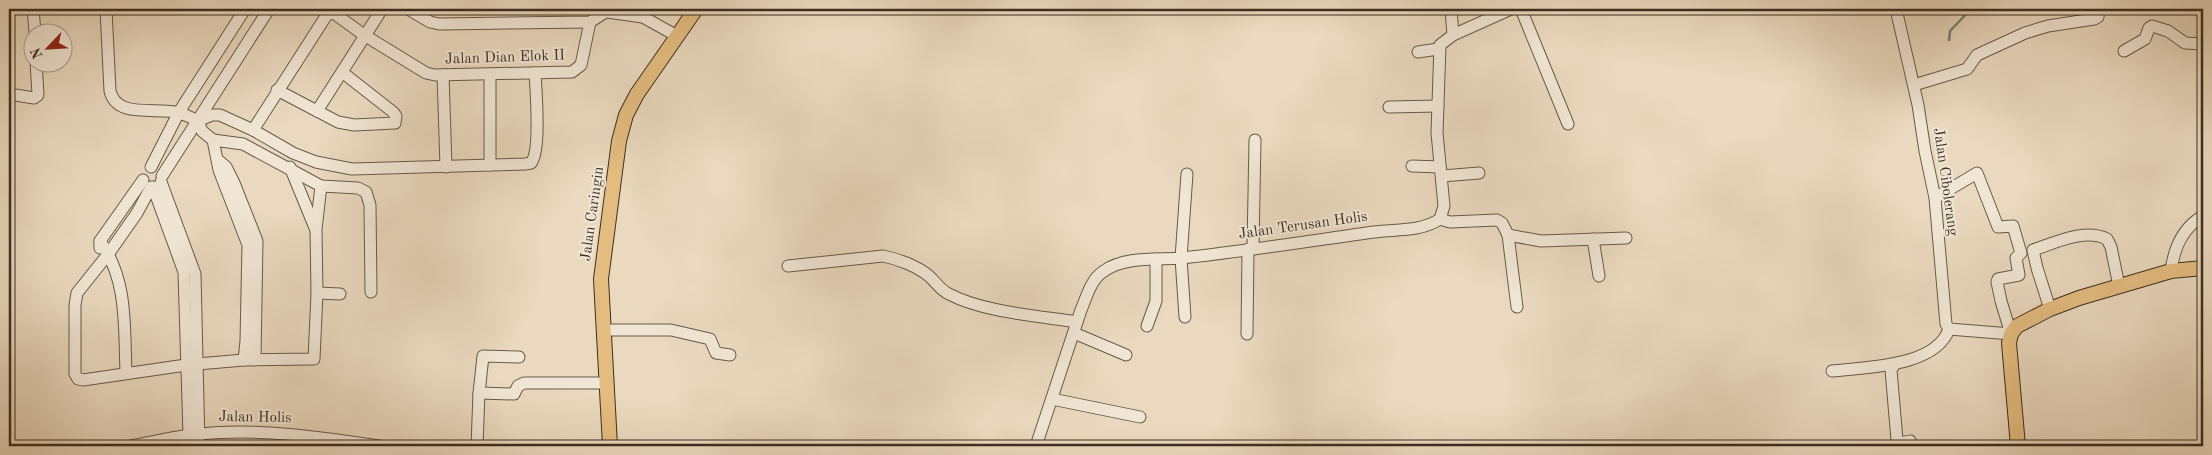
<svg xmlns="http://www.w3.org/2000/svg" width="2212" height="455" font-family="'Old Standard TT',serif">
	<rect width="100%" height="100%" fill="#ead9bf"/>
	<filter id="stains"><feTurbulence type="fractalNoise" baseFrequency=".004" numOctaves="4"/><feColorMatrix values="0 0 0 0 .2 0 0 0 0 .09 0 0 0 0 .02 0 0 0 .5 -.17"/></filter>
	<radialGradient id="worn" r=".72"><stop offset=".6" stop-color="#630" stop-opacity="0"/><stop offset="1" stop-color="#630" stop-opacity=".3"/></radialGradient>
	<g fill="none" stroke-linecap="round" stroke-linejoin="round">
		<path stroke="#738278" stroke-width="2.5" d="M1949 40 1950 31 1971 9"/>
		<defs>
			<g id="minor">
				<path d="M33 9 35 32"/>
				<path d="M106 9 110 91C117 120 158 106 180 113 186 115 192 118 198 121"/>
				<path d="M408 9 430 22 439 24 590 22 610 9"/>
				<path d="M635 9 643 17 677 36"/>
				<path d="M1451 9 1453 35"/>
				<path d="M1521 9 1568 124"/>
				<path d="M1896 9 1918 105 1925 151 1935 198 1946 324 1949 329 2011 334 2001 301 1997 282 1998 279 2019 275 2016 258 2021 253 2013 226 1998 227 1977 173 1935 198"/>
				<path d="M607 12 643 17"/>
				<path d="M2124 51 2145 39 2149 28 2152 26 2168 31 2185 43 2203 44"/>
				<path d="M1418 52 1438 49"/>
				<path d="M443 75 446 167"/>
				<path d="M1914 85 1967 69 1977 55 2025 33 2048 26 2094 19 2098 17 2099 9"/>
				<path d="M277 90 338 122 354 125 395 123 396 116 393 112 342 72"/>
				<path d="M9 94 34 98 38 95 36 62"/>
				<path d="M1389 107 1438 106"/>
				<path d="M317 111 382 9"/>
				<path d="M198 121 212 115H220L253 130 293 153 316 162 352 169 525 164 531 163C541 151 536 91 535 73"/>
				<path d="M198 121 202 131 213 140 219 170 248 245 246 341 244 360"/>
				<path d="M253 130 328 13 335 14 364 35 426 73 435 75 572 72 581 65 590 22"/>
				<path d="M213 140 243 144 321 186 358 188 366 192 370 205 371 292"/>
				<path d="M219 161 226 167 234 183 257 241 255 360"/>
				<path d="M490 165V76"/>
				<path d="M1412 166 1440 167"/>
				<path d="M151 167 179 112 245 9"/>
				<path d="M290 167 315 228"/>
				<path d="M162 176 269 9"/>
				<path d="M1442 176 1479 173"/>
				<path d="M161 182 195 274 199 446"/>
				<path d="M151 187 137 213 109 253 77 293 75 305V374L78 379 83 380 186 365 244 360 314 359 317 293 316 229 321 186"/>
				<path d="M153 187 184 272 189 435"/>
				<path d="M1440 219 1450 222 1497 220 1502 223 1508 235 1517 307"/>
				<path d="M1508 235 1541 241 1626 238"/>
				<path d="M1593 239 1599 276"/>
				<path d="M100 241C128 280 124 326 126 372"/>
				<path d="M100 248V241L143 180"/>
				<path d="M1253 248 1255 140"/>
				<path d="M788 266 883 256C898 259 917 266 929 276 936 282 940 290 949 294 983 312 1038 316 1077 322"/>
				<path d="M2171 271C2174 248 2182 228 2203 216"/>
				<path d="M317 293 340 294"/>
				<path d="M2050 309 2037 268 2033 250C2055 243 2084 228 2107 239L2111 247 2119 286"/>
				<path d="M1185 317 1181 258 1187 174"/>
				<path d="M1147 326 1156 301V259"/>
				<path d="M604 330H671L710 339 716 353 730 355"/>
				<path d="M1074 333 1126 355"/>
				<path d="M1247 334 1248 249"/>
				<path d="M1895 364 1891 370 1897 440 1900 443 1910 441 1912 446"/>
				<path d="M1832 371C1866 367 1936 367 1949 329"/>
				<path d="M479 393 514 394 518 386 524 383H606"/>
				<path d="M1052 399 1140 417"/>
				<path d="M131 446C153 442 176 436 199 434 259 428 320 437 379 446"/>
				<path d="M477 446 479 393 483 356 519 357"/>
				<path d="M1036 446 1081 310C1087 296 1091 279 1104 271 1125 256 1158 260 1182 258 1246 251 1310 241 1374 232 1395 229 1421 232 1440 219L1444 206 1437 133 1440 45 1453 35 1511 9"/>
			</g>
			<g id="major">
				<path d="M610 446 601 279 619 141 626 115 637 94 696 9"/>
				<path d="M2018 446 2009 343 2011 334 2017 326 2050 309 2079 298 2171 271 2203 268"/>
			</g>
		</defs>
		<use href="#minor" stroke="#675a47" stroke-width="13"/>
		<use href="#major" stroke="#3b2f1f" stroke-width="16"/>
		<use href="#minor" stroke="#f1e6d5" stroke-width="11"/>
		<use href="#major" stroke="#e5bc80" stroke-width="14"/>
	</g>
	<g text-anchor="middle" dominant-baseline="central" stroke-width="4" stroke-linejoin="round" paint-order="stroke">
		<g font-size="15" fill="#3b2f1f" stroke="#f1e6d5">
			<text transform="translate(505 58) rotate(-2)">Jalan Dian Elok II</text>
			<text transform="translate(1945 182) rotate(82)">Jalan Cibolerang</text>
			<text transform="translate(593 214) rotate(-82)">Jalan Caringin</text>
			<text transform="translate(1303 226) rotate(-8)">Jalan Terusan Holis</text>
			<text transform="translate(255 418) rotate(1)">Jalan Holis</text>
		</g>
	</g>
	<rect width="2212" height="455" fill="none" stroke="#ead9bf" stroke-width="30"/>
	<rect x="10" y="10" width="2192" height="435" fill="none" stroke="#3b2f1f" stroke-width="2.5"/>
	<rect x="15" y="15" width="2182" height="425" fill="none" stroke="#3b2f1f"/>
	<g transform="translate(48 48) rotate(245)"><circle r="24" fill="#f1e6d5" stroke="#a89d8c"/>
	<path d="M0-4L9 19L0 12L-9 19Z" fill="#8f2418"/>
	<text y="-8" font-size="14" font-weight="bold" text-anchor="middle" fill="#3b2f1f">N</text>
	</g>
	<rect width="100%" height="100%" filter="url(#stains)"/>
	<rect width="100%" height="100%" fill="url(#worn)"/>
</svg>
